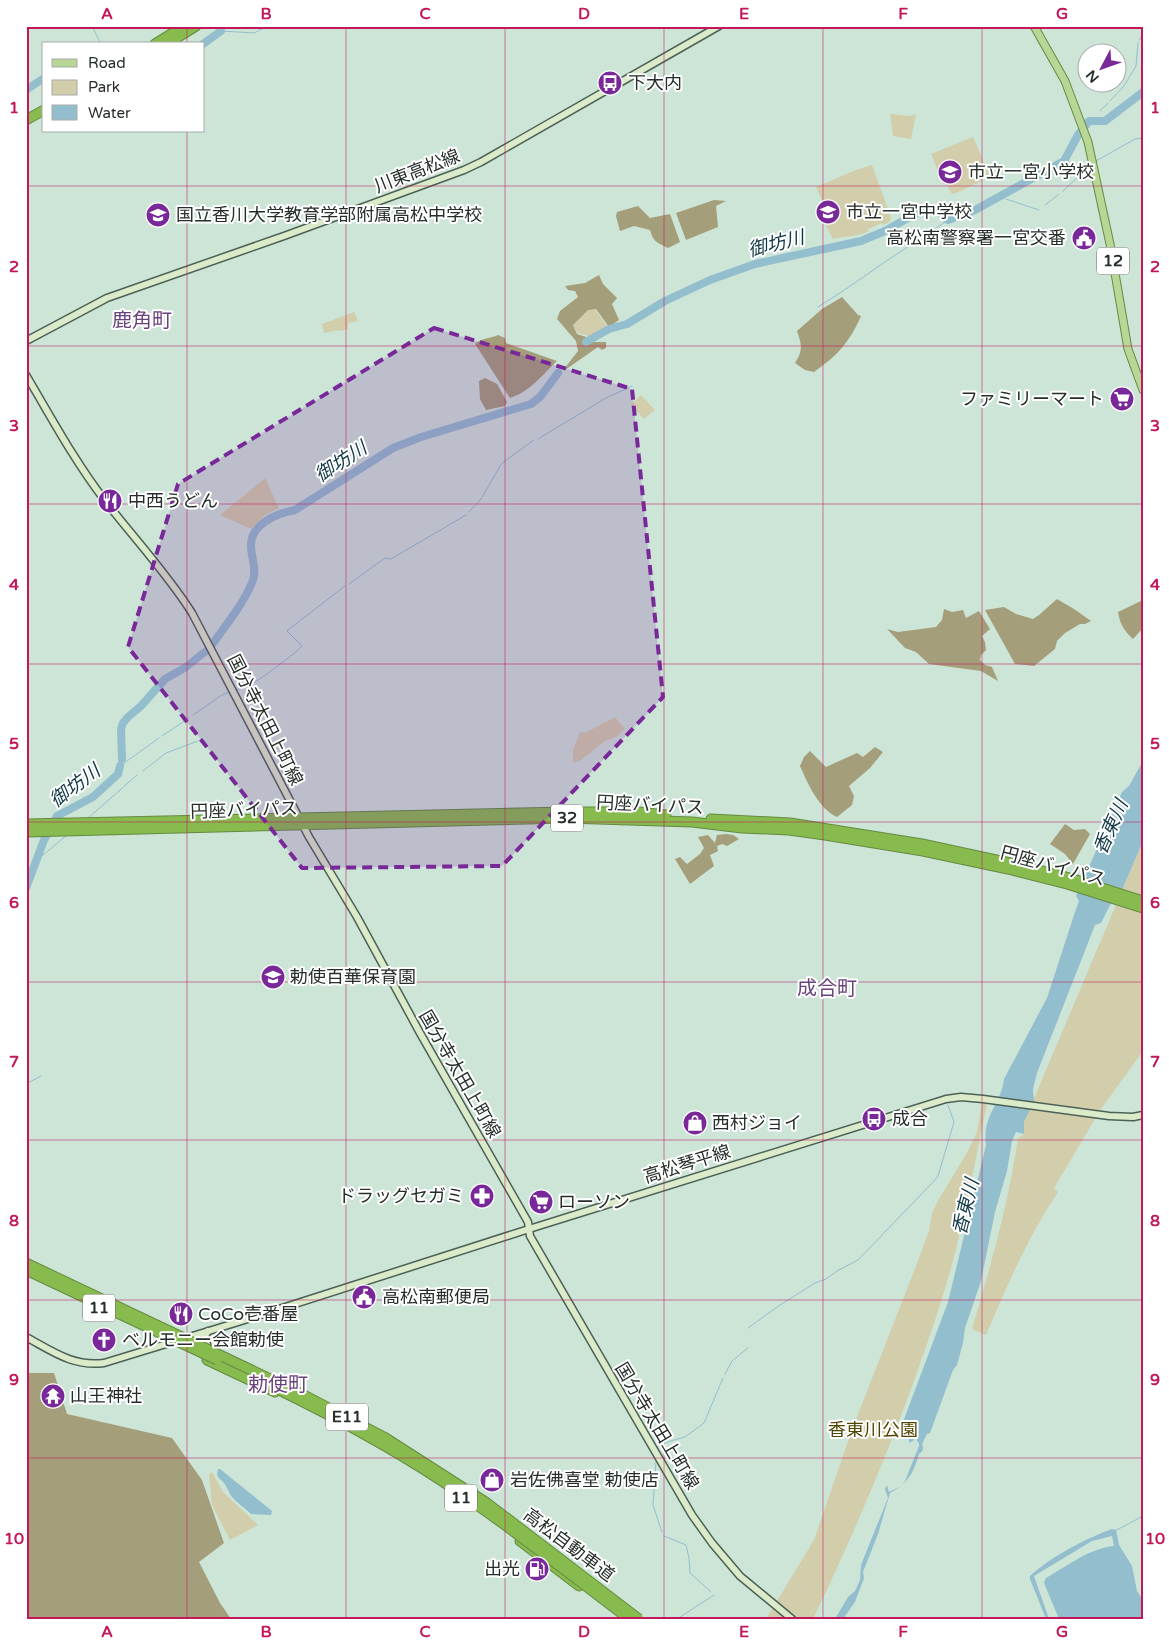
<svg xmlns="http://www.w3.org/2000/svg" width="1169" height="1645" font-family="'Varela Round','Noto Sans JP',sans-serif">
	<rect width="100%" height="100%" fill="#cde5d7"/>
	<g fill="#d2cdab">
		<path d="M890 114 910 116 916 114 911 139 893 136Z"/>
		<path d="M973 137 989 174 983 176 982 181 954 194 951 193 946 183 943 184 931 154Z"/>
		<path d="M872 165 891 218 889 222 883 225 882 223 868 229 869 231C858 237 845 236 833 239L819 212 826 209 816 187 856 170Z"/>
		<path d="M588 309H595L608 328 589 339 586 335 578 333 573 325Z"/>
		<path d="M354 312 358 321 348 323V329L341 331 339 330 324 333 322 324Z"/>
		<path d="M641 395 655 410 644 419 631 405Z"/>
		<path d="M265 478 279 508 265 515 252 528H249L220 515Z"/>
		<path d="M615 717 625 729 616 737 605 741 581 760 573 763V750L580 732 585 733Z"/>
		<path d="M1143 841V1051L1101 1109 1054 1188 1058 1192C1028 1237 1007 1286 986 1335L972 1329C991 1265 1008 1205 1018 1138L1024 1134V1122Z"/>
		<path d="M982 1103 987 1104C974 1166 963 1231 944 1292 909 1404 864 1513 813 1619H766L814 1540 853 1427 916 1266 929 1231 932 1213 939 1199 968 1151 977 1132Z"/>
		<path d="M212 1472 223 1492 258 1525 230 1540 212 1505 209 1474Z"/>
	</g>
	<g fill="#a49e7a">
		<path d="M714 200 726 201 716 206 718 227 686 240 676 213Z"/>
		<path d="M638 206 650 218 670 214 680 242 668 248C658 243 653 242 650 230L634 226 620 231 616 216 617 212Z"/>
		<path d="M599 275 603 284 617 298 612 304 619 320 609 327 596 309 588 310 573 325 577 334 586 337 591 342H606V348L602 350 598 347 565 370 564 369 578 351 576 341 557 319 560 311 578 297 575 291 568 290 565 286 585 283Z"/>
		<path d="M842 297 858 315 861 316C849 343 838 355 814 372L805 370 795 363C803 351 802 345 797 331L822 309Z"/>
		<path d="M498 335 505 338 506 343 557 361C542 375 531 391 510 398L475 344C483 337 490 339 498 335Z"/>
		<path d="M485 378 497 384 507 402 505 406 486 410 480 399 479 381Z"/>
		<path d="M1057 599 1074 609 1091 621 1085 624H1080L1065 633 1057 641 1055 649 1034 666 1015 664 985 610 1004 607 1016 614 1033 619 1039 615Z"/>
		<path d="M1143 600V628L1133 639C1124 631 1120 624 1118 612Z"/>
		<path d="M944 609 952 612 963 610 966 618 979 611 990 629 982 636 985 642 986 650 981 655 980 660 985 665 992 667 998 681 981 671 929 664 916 652 905 648 887 629 898 632 936 627 942 620Z"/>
		<path d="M875 747 883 752 870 768 849 786 854 796 852 805 837 817C819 809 808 784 800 766L804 757 810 751 826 767 857 753 863 757Z"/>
		<path d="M1065 824 1074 830 1085 829 1090 834 1073 864 1065 854 1050 844Z"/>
		<path d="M726 834 733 835 739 839 727 846 722 844 717 846 718 851 710 855 714 866 690 884 675 859 680 857 687 864 700 854 704 848 698 837 708 835 715 843 717 835Z"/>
		<path d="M26 1373H54L67 1414 172 1438 202 1480 224 1543 199 1562 220 1603 231 1619H26Z"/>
	</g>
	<g fill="#93bece">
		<path d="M1143 761V841L1122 890 1110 905 1101 923 1095 925 1037 1073 1033 1089 1034 1101 1024 1122V1134L1016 1132 1012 1141 1007 1171 995 1212 981 1281 965 1328 963 1343 957 1365 953 1370 930 1433 927 1434 922 1444C924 1449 923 1451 919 1454 913 1474 908 1483 890 1493L878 1534 863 1572 864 1578 855 1602 843 1619H835L848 1597 855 1591 860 1580 861 1565 888 1498 885 1489 887 1485 889 1492 901 1486 905 1481 919 1446V1443L917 1441V1434H915L913 1441 909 1443V1436L903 1422 948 1302 986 1145C982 1115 1001 1105 1004 1079L1047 998 1074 915 1079 901 1076 896 1122 792 1129 786Z"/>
		<path d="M218 1469H220L272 1511 271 1515 251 1514C245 1508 238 1504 232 1497 229 1493 227 1487 224 1483 221 1479 218 1479 217 1474Z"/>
		<path d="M1112 1529 1116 1530 1119 1545 1132 1566 1137 1591 1143 1600V1619H1059L1044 1583 1046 1578C1067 1566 1090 1548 1114 1546L1112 1536 1092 1541 1034 1576 1049 1619H1046L1030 1579V1576C1050 1557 1087 1538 1112 1529Z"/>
	</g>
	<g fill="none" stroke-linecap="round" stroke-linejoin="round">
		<g stroke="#93bece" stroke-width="1">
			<path d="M92 26 101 44"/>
			<path d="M221 31 254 33 268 26"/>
			<path d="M1139 40 1143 34"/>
			<path d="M1110 101 1124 86 1136 66 1138 43"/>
			<path d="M1100 111 1108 103"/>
			<path d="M1096 161 1135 139 1143 138"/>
			<path d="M1063 191 1089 167"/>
			<path d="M1000 196 1001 197"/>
			<path d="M1006 199 1039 210"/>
			<path d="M1045 205 1059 194"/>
			<path d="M818 307C848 289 876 267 906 248 920 238 934 230 948 220"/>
			<path d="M538 439 606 398 632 386"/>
			<path d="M469 512 481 499 502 463 534 440"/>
			<path d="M349 584 385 558 391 559 466 515"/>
			<path d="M236 690C257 683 267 674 284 661 291 656 295 653 302 646L287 631 288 630 345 586"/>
			<path d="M193 715 222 695 229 692"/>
			<path d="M162 736 189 718"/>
			<path d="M120 766 159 738"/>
			<path d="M143 771 166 753 198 741"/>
			<path d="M87 819 137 775"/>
			<path d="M37 860 67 835"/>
			<path d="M26 1084 41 1076"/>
			<path d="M748 1328 780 1305 815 1283 826 1279 837 1271 858 1260 935 1180 938 1176 954 1122 948 1105"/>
			<path d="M725 1374 732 1361 748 1348"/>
			<path d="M656 1448 660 1444 685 1437 704 1423 723 1378"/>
			<path d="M656 1462 653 1505 662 1532"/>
			<path d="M1115 1531 1143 1516"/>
			<path d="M664 1536 686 1545 689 1558 690 1573 711 1592"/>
			<path d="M677 1619 714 1595"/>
		</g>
		<g stroke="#93bece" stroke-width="8">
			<path d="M203 44 221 31"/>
			<path d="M26 90 44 78"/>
			<path d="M586 342 609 329 627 324 665 301 710 280 755 264 861 241 885 231 915 214 928 209H935L948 220 975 210 1064 161 1078 135 1089 121H1105L1143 92"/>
			<path d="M212 645C225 626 245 602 253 580 257 568 251 557 251 546 250 524 278 513 295 510L393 448 421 437 531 404 540 397 558 373"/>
			<path d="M122 759 121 729 123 723 128 717 141 706 165 679 186 667 206 651"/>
			<path d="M26 888 44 840 57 816 93 797 118 774 120 766"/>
		</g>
		<defs>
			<g id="secondary">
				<path d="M26 341 107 298 284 236 464 170 481 162 719 26"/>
				<path d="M26 375C51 417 74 460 103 498 132 536 166 572 192 613L309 837 357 917 420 1033 528 1222 530 1236 692 1515 712 1543 740 1576 792 1619"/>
				<path d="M26 1337C52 1351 73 1367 104 1363L248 1319 529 1229 946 1099 961 1097 983 1099 1109 1116 1133 1117 1143 1115"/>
				<path d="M207 1345 205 1336 208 1331"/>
			</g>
			<path id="primary" d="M1034 26 1065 81 1088 142 1110 244 1128 349 1143 390"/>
			<g id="highway">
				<path d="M155 44 184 26"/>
				<path d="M167 44 196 26"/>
				<path d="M26 120 44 110"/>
				<path d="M711 819 790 823 922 844 1010 863 1070 878 1143 901"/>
				<path d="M26 824 568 812H638L666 815"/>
				<path d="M26 832 566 818 692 822 742 828 789 830 825 835 923 851 1008 869 1067 884 1143 908"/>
				<path d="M207 1360 275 1392"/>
				<path d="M520 1541 579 1586"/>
			</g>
		</defs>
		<use href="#secondary" stroke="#4c6156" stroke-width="9"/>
		<use href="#primary" stroke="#658a41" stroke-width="9"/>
		<use href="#highway" stroke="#658a41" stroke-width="11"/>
		<use href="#secondary" stroke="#dbebca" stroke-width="6"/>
		<use href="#primary" stroke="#b8d695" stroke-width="7"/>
		<use href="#highway" stroke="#88bb4e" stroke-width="9"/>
		<defs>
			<g id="highway-bridge">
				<path d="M26 1263 304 1395 384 1437 487 1503 639 1619"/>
				<path d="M26 1270 217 1360"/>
				<path d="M269 1385C335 1417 401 1452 461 1494 519 1533 573 1577 629 1619"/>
			</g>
		</defs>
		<use href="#highway-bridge" stroke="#658a41" stroke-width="11" stroke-linecap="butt"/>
		<use href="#highway-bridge" stroke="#88bb4e" stroke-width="9"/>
	</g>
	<path fill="#792899" fill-opacity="0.2" stroke="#792899" stroke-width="4" stroke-dasharray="10 6" stroke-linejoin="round" d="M434 328 632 389 663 697 502 866 302 868 128 647 178 484Z"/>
	<path fill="none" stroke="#c2185b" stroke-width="1" stroke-opacity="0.55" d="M187 26V44M346 26V1619M505 26V1619M664 26V1619M823 26V1619M982 26V1619M187 131V1619M26 186H1143M26 346H1143M26 504H1143M26 664H1143M26 822H1143M26 982H1143M26 1140H1143M26 1300H1143M26 1458H1143"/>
	<defs>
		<symbol id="bus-disc" viewBox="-11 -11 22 22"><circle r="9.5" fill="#792899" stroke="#fff"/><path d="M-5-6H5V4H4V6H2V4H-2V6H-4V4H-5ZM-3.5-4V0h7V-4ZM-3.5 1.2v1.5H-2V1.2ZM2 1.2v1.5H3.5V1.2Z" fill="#fff"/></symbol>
		<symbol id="school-disc" viewBox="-11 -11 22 22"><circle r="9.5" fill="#792899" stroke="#fff"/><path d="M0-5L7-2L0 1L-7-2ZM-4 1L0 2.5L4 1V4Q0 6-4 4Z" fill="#fff"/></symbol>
		<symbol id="civic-disc" viewBox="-11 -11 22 22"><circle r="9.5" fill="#792899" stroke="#fff"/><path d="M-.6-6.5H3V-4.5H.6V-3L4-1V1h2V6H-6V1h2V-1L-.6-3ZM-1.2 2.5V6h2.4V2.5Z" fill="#fff"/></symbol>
		<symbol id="supermarket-disc" viewBox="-11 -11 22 22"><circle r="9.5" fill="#792899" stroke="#fff"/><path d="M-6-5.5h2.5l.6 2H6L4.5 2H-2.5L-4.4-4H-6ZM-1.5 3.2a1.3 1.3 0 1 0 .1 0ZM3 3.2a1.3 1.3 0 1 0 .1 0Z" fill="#fff"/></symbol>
		<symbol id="restaurant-disc" viewBox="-11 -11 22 22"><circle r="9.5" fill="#792899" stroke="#fff"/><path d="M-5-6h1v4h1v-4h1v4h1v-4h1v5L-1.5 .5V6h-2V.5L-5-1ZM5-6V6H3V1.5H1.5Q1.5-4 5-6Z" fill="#fff"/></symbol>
		<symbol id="shop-disc" viewBox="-11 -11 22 22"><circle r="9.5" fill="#792899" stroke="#fff"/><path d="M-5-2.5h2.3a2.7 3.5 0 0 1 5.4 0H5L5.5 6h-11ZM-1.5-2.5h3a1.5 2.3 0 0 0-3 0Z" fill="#fff"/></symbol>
		<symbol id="pharmacy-disc" viewBox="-11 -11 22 22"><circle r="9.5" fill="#792899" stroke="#fff"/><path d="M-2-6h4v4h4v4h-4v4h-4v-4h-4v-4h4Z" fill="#fff"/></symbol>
		<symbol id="church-disc" viewBox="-11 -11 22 22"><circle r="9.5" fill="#792899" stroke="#fff"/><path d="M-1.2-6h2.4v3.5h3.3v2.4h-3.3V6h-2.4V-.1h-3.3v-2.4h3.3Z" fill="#fff"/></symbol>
		<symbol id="temple-disc" viewBox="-11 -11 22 22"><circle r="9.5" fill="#792899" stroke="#fff"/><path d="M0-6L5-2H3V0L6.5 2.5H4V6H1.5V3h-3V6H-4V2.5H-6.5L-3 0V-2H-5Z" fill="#fff"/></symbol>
		<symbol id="fuel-disc" viewBox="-11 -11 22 22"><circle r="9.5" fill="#792899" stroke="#fff"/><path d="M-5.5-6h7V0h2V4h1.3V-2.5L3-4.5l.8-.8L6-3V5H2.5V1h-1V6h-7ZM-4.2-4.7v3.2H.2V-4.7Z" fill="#fff"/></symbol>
	</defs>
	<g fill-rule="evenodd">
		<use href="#bus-disc" x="596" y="69" width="28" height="28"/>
		<use href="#school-disc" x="936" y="158" width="28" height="28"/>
		<use href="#school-disc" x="814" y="198" width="28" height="28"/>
		<use href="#school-disc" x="144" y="201" width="28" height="28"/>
		<use href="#civic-disc" x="1070" y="224" width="28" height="28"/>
		<use href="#supermarket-disc" x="1108" y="385" width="28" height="28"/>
		<use href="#restaurant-disc" x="96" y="487" width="28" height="28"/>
		<use href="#school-disc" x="259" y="963" width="28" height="28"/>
		<use href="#bus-disc" x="860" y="1105" width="28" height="28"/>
		<use href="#shop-disc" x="681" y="1109" width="28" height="28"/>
		<use href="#pharmacy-disc" x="468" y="1182" width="28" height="28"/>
		<use href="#supermarket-disc" x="527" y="1188" width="28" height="28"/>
		<use href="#civic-disc" x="350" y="1283" width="28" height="28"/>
		<use href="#restaurant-disc" x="167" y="1300" width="28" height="28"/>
		<use href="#church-disc" x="90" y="1326" width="28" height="28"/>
		<use href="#temple-disc" x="39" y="1382" width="28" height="28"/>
		<use href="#shop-disc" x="478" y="1466" width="28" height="28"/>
		<use href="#fuel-disc" x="523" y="1555" width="28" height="28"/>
	</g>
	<g text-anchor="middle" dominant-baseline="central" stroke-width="4" stroke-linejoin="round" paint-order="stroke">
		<g fill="#fff" stroke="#666d69" stroke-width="1">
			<rect x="1097" y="247.5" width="32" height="27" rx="4"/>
			<rect x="551" y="804.5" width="32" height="27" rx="4"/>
			<rect x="83" y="1294.5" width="32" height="27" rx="4"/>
			<rect x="326" y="1403.5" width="42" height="27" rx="4"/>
			<rect x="445" y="1484.5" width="32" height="27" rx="4"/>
		</g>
		<g font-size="16" font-weight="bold" fill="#252e29">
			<text x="1113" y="261">12</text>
			<text x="567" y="818">32</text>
			<text x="99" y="1308">11</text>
			<text x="347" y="1417">E11</text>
			<text x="461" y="1498">11</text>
		</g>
		<g font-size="18" fill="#252e29" stroke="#fff" text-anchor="start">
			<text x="628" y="83">下大内</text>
			<text x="968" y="172">市立一宮小学校</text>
			<text x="846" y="212">市立一宮中学校</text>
			<text x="176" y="215">国立香川大学教育学部附属高松中学校</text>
			<text x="1066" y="238" text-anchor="end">高松南警察署一宮交番</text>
			<text x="1104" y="399" text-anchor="end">ファミリーマート</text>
			<text x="128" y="501">中西うどん</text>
			<text x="290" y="977">勅使百華保育園</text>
			<text x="892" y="1119">成合</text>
			<text x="712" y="1123">西村ジョイ</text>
			<text x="464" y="1196" text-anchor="end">ドラッグセガミ</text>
			<text x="558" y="1202">ローソン</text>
			<text x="382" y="1297">高松南郵便局</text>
			<text x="198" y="1314">CoCo壱番屋</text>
			<text x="122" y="1340">ベルモニー会館勅使</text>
			<text x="70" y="1396">山王神社</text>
			<text x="510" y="1480">岩佐佛喜堂 勅使店</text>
			<text x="520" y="1569" text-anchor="end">出光</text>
		</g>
		<g font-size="18" fill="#252e29" stroke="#fff">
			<text transform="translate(417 171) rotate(-21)">川東高松線</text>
			<text transform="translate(265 720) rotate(63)">国分寺太田上町線</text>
			<text transform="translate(650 805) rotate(3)">円座バイパス</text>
			<text transform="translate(244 810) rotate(-2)">円座バイパス</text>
			<text transform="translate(1053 866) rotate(15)">円座バイパス</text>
			<text transform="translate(460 1074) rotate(60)">国分寺太田上町線</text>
			<text transform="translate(687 1164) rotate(-17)">高松琴平線</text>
			<text transform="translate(657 1426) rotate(59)">国分寺太田上町線</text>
			<text transform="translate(569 1545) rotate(37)">高松自動車道</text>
		</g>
		<g font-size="18" fill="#504602" stroke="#fff">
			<text x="873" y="1430">香東川公園</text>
		</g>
		<g font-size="19" font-style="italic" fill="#123945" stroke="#fff">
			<text transform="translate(776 244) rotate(-14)">御坊川</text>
			<text transform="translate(341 462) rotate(-33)">御坊川</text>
			<text transform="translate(75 786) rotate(-37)">御坊川</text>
			<text transform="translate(1111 827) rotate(-66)">香東川</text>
			<text transform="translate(966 1207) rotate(-76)">香東川</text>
		</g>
		<g font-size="20" fill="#6a437c" stroke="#fff">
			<text x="142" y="321">鹿角町</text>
			<text x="827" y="989">成合町</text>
			<text x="278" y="1385">勅使町</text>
		</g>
	</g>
	<rect width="1169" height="1645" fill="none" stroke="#ffffff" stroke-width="55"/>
	<rect x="42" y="42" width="162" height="90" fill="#ffffff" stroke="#a8aba9"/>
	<rect x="52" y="59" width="25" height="8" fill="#b8d695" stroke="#a8aba9"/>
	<text x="88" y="68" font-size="15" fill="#252e29">Road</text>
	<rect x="52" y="80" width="25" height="15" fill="#d2cdab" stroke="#a8aba9"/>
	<text x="88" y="92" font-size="15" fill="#252e29">Park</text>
	<rect x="52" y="105" width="25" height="15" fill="#93bece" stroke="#a8aba9"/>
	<text x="88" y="118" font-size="15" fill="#252e29">Water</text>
	<g transform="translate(1102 68) rotate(229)"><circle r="24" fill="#ffffff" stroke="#a8aba9"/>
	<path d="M0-4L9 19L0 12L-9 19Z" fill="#792899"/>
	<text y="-8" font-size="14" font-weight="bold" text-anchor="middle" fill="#252e29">N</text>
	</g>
	<rect x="28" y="28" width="1114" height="1590" fill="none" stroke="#c2185b" stroke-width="2"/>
	<g font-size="16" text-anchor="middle" font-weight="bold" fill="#c2185b">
		<text x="107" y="19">A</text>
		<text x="266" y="19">B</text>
		<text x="425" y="19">C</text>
		<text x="584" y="19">D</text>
		<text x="744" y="19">E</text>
		<text x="903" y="19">F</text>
		<text x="1062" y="19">G</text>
		<text x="14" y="113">1</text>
		<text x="1155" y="113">1</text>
		<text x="14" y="272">2</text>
		<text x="1155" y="272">2</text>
		<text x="14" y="431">3</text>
		<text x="1155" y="431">3</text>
		<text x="14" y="590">4</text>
		<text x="1155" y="590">4</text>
		<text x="14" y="749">5</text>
		<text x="1155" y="749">5</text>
		<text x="14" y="908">6</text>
		<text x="1155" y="908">6</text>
		<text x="14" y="1067">7</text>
		<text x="1155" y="1067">7</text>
		<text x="14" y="1226">8</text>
		<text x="1155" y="1226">8</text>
		<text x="14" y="1385">9</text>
		<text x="1155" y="1385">9</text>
		<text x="14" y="1544">10</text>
		<text x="1155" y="1544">10</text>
		<text x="107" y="1637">A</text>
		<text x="266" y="1637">B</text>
		<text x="425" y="1637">C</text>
		<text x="584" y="1637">D</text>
		<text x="744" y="1637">E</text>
		<text x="903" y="1637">F</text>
		<text x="1062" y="1637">G</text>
	</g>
</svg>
